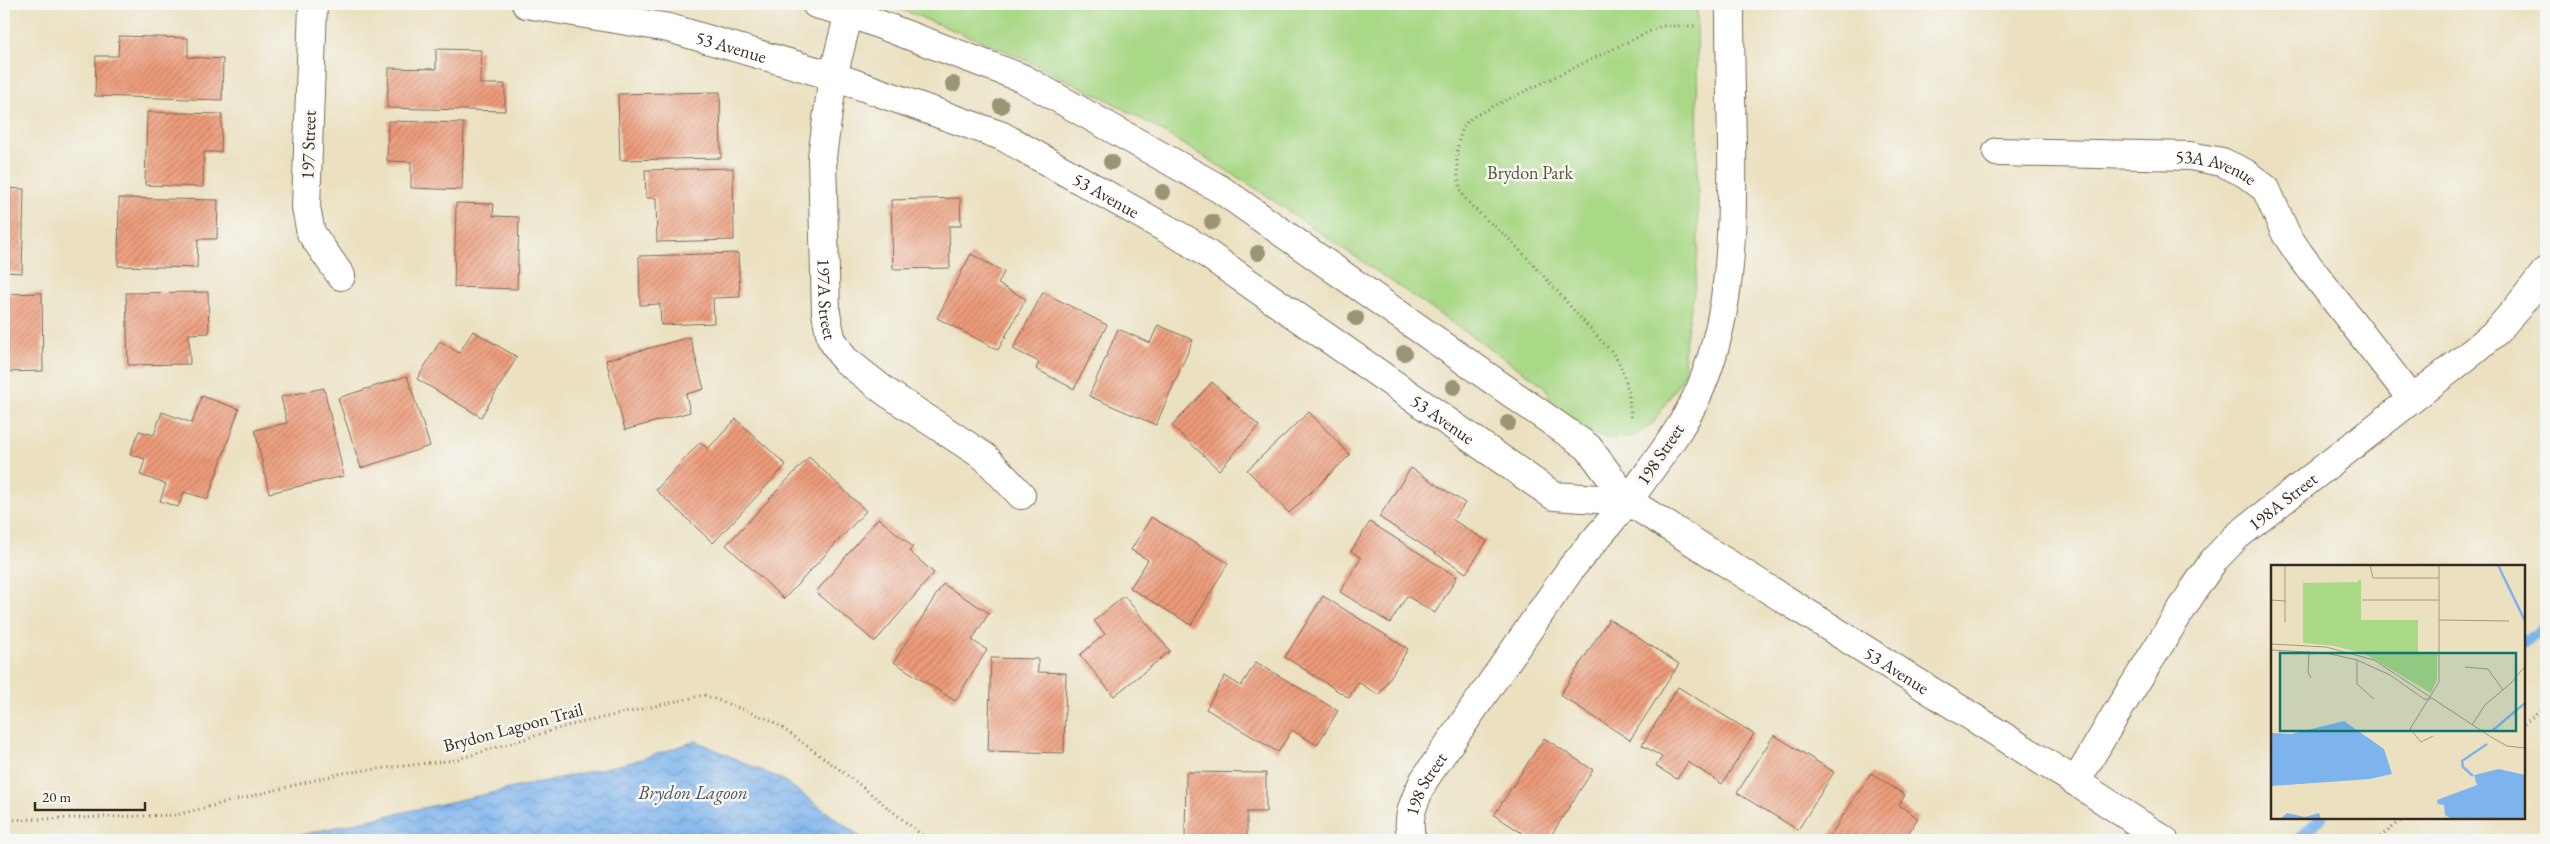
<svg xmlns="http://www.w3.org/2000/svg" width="2550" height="844" font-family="'EB Garamond',serif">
	<defs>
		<pattern id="water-waves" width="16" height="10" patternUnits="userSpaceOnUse" patternTransform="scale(1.25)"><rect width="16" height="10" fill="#7eb4ed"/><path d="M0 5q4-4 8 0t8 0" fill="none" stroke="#6893bf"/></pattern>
		<pattern id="building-hatch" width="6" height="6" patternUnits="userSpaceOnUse" patternTransform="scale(1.25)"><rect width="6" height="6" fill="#ed9b7a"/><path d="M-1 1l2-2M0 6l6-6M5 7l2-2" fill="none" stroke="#c17f63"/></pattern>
	</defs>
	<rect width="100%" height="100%" fill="#f6f6f2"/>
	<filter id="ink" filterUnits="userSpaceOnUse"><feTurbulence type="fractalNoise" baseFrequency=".02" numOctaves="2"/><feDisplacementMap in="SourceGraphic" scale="10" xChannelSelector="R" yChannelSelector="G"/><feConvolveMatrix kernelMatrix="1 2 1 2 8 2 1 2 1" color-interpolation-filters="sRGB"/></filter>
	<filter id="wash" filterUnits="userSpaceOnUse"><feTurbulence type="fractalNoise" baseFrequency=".0096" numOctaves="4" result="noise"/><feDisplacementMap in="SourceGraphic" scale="20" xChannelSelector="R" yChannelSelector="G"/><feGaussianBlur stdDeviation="1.12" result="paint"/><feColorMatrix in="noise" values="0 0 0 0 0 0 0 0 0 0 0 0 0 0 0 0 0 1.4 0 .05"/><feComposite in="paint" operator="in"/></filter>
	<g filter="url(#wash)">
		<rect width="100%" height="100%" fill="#ebe1c1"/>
		<path fill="#a9d886" stroke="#728152" d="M887 4H1697L1698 248 1696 280 1684 349 1685 373 1653 423 1635 435 1625 437 1606 438 1596 435 1583 429 1551 404 1548 392 1543 385 1252 186 1150 124 1104 98 1006 51Z"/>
		<path fill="url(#water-waves)" stroke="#5c6f86" d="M696 741 783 780 865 840H277L632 762Z"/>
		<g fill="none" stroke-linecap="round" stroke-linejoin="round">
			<g stroke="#7eb4ed" stroke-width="11">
				<path d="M2524 642 2546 627"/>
				<path d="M2297 840 2321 818"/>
			</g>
		</g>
		<g id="blocks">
			<g fill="url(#building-hatch)">
				<path d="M119 36 188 38V57L223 59 222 100 95 96 96 56H118Z"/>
				<path d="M436 49 481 50 480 84H505V111L387 108 389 68 436 69Z"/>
				<path d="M720 92 721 158 620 160 618 94Z"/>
				<path d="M147 112 222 114 221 152H204L203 187 145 185Z"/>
				<path d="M388 121 464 123 462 190 411 188V162L387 161Z"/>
				<path d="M733 168 734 240 657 242 656 198H646L645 170Z"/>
				<path d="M4 188 24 189 22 273 4 272Z"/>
				<path d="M119 198 218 200 217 239H198L197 268 118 266Z"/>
				<path d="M960 198 961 226H949L950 268 893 269 891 200Z"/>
				<path d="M456 203 494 204 493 216 519 217 517 289 454 287Z"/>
				<path d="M738 253 740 297 713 298 714 323 661 325 660 304 640 305 639 256Z"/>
				<path d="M971 254 1004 272 998 284 1026 299 998 350 937 318Z"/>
				<path d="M208 292 209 333 189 334 190 364 128 365 126 293Z"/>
				<path d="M1043 292 1107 325 1074 389 1036 369 1039 362 1013 349Z"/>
				<path d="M42 293 43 371 4 372V294Z"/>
				<path d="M1158 325 1193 340 1156 425 1089 396 1118 329 1150 343Z"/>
				<path d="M473 331 517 357 481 417 417 379 440 341 459 353Z"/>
				<path d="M690 337 704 389 686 394 690 412 625 430 606 360Z"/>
				<path d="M407 376 430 446 361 468 338 398Z"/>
				<path d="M1212 382 1259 426 1219 470 1172 426Z"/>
				<path d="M324 388 344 476 269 493 255 430 287 423 281 397Z"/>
				<path d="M202 396 239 409 208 499 184 492 178 507 160 501 166 484 140 475 145 459 130 454 139 431 154 435 162 412 192 423Z"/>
				<path d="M1309 412 1350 455 1289 513 1247 470Z"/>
				<path d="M736 419 786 465 713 543 656 490 700 442 708 449Z"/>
				<path d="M809 457 866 511 784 599 726 545Z"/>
				<path d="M1411 468 1465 503 1453 520 1487 541 1466 573 1379 517Z"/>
				<path d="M1151 517 1228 563 1191 625 1130 588 1148 560 1131 550Z"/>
				<path d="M878 518 913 547 909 551 934 573 875 642 816 592Z"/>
				<path d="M1370 522 1457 577 1435 613 1407 596 1390 623 1340 592 1361 558 1351 551Z"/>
				<path d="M943 584 989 613 972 640 987 650 955 701 894 662Z"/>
				<path d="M1124 596 1170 651 1114 696 1080 655 1105 634 1094 621Z"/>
				<path d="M1323 596 1408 649 1379 695 1358 682 1349 698 1285 657Z"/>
				<path d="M1609 619 1679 664 1630 740 1560 695Z"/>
				<path d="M991 658 1038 659V672L1066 673 1064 753 988 751Z"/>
				<path d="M1256 662 1338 711 1317 745 1292 730 1278 752 1206 709 1225 676 1241 686Z"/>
				<path d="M1678 687 1754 734 1722 784 1688 762 1677 779 1656 766 1662 757 1642 745Z"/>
				<path d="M1774 735 1834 772 1798 830 1737 793Z"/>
				<path d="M1544 738 1593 770 1548 840H1533L1494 815Z"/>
				<path d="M1186 772 1266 773V812H1247V840H1185Z"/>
				<path d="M1871 773 1905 795 1899 805 1918 818 1904 840H1827Z"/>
			</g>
		</g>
	</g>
	<g filter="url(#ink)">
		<use href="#blocks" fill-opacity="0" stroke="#796a57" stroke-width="1"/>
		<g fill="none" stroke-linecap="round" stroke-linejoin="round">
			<defs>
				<g id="minor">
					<path d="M313 4 306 207 311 233 341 276"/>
					<path id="s1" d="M526 4 669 28 833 76 1002 136 1190 242 1554 496 1628 501"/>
					<path d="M816 4 849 13 1022 78 1220 189 1588 447 1628 501"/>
					<path id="s2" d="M849 13 833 76 822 157 826 313 831 338 844 359 886 392 985 457 1021 495"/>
					<path id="s3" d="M1997 152 2190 156 2222 162 2245 173 2266 189 2286 234 2300 255 2411 398"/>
					<path id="s4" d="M2076 782 2114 717 2195 588 2214 560 2236 537 2475 350 2497 331 2517 308 2546 271"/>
					<path id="s5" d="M1412 840C1405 819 1415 799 1424 780L1572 567 1628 501"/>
				</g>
				<g id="tertiary">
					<path id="s6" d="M1730 4C1730 50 1731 97 1732 144 1733 225 1733 310 1701 387 1684 428 1653 465 1628 501L2076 782 2164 840"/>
				</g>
			</defs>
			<use href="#minor" stroke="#796a57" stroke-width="30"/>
			<use href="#tertiary" stroke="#796a57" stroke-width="30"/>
			<g stroke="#796a57" stroke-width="3" stroke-dasharray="1 4" stroke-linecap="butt">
				<path d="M1631 417C1629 390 1627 375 1612 352 1576 315 1545 275 1509 239 1496 226 1467 207 1461 190 1455 172 1454 134 1469 120 1475 115 1485 111 1492 107L1661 26H1698"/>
				<path d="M2524 724 2546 706"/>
				<path d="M4 820 176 815 343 773 455 760 567 726 704 695 773 721 855 781 928 840"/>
				<path d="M2376 840 2405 818"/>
			</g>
			<use href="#minor" stroke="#fff" stroke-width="28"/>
			<use href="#tertiary" stroke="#fff" stroke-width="28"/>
		</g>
		<g fill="#999576">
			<circle cx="953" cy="84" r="8"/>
			<circle cx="1001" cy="106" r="8"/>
			<circle cx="1111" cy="162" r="8"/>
			<circle cx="1163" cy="192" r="8"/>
			<circle cx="1212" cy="222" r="8"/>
			<circle cx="1258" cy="253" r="8"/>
			<circle cx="1356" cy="318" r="8"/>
			<circle cx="1404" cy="353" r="8"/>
			<circle cx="1454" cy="387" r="8"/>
			<circle cx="1508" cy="423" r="8"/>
		</g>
	</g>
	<g text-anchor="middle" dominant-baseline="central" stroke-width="5" stroke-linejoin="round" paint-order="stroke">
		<g font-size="18" fill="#3b2a1e" stroke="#f6f6f2">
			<text stroke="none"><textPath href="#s1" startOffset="210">53 Avenue</textPath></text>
			<text transform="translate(308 145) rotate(-88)">197 Street</text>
			<text stroke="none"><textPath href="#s3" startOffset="221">53A Avenue</textPath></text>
			<text stroke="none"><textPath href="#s1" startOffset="615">53 Avenue</textPath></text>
			<text stroke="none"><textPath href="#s2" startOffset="289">197A Street</textPath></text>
			<text stroke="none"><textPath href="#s1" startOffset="1020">53 Avenue</textPath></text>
			<text transform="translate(1660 454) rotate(-56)">198 Street</text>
			<text stroke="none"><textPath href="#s4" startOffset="352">198A Street</textPath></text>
			<text stroke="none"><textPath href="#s6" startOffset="840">53 Avenue</textPath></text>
			<text transform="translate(513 727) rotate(-15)">Brydon Lagoon Trail</text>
			<text stroke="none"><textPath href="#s5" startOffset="60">198 Street</textPath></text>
		</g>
		<g font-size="18" fill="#565638" stroke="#f6f6f2">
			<text x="1530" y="172">Brydon Park</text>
		</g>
		<g font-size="19" font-style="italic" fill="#4f535c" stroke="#f6f6f2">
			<text x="693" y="792">Brydon Lagoon</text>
		</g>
	</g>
	<g transform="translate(2271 565)">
		<rect width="254" height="254" fill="#ebe1c1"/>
		<path d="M87 15H90V55H147V87H166V114L160 128 94 89 63 81 32 78V18L87 17Z" fill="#a9d886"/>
		<path d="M73 156 113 184 121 209 99 214 0 221V168L20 169ZM228 204 254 210V254H181L174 250 173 240 167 239 166 235 206 220 203 210ZM16 248 34 252 48 248 50 254H9Z" fill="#7eb4ed"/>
		<path fill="none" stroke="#7eb4ed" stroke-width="2.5" d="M227 0 254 56M221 166 254 138M202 211 192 202 191 196 216 179"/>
		<path fill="none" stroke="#a59880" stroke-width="1" d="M38 0H71M99 0 102 13H168M0 35 15 36M91 35H168M168 55 238 56M14 57V0M0 79 55 82 103 95 220 172 236 181 254 183M0 85 55 88 86 95 119 110 153 134H160M38 86 37 107 40 113M86 95V119L103 134M194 102 217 104 232 125M201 160 214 140 240 118 254 101M162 171 150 177 139 164 168 117V0"/>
		<path fill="#0f766e" fill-opacity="0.15" stroke="#0f766e" stroke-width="2.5" d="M9 88H245V166H9Z"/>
		<rect width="254" height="254" fill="none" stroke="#3b2a1e" stroke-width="2.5"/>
	</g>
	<rect width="2550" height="844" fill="none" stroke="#f6f6f2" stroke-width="20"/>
	<path d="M35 802v8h110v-8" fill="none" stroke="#3b2a1e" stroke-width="2.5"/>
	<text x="42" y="802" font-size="15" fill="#3b2a1e" stroke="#f6f6f2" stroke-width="4" paint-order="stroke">20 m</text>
</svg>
